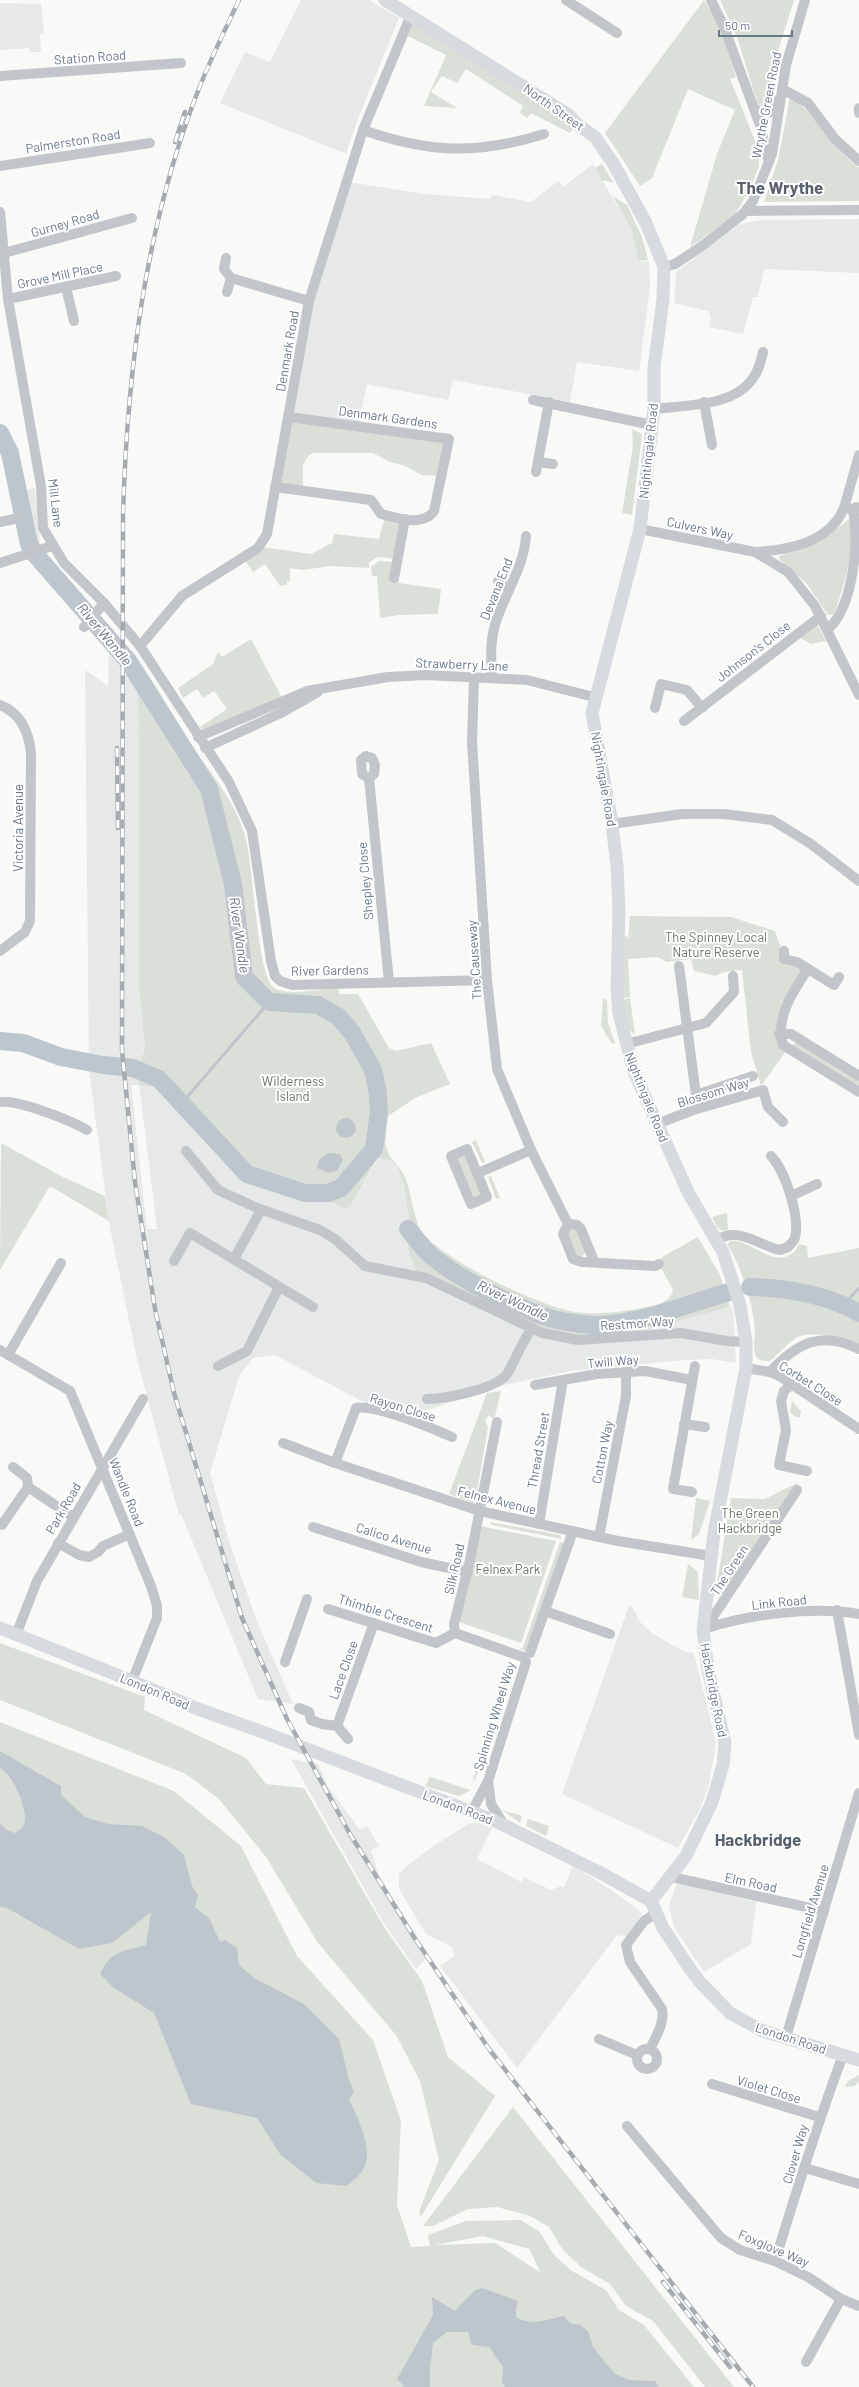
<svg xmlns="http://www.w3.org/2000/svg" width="859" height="2387" font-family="Barlow,sans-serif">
	<rect width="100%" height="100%" fill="#f9f9f7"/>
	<g fill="#e7e8e8" fill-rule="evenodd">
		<path d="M301 0H369L399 18 357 121 346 154 220 103 245 52 270 62Z"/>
		<path d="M0 3 41 4 44 34H40L41 52H30L29 48 0 50Z"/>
		<path d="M593 164 632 231 640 262 649 261 650 287 639 371 577 362 570 402 453 380 448 400 367 384 359 424 292 414 313 299 349 182 424 194 489 199 493 195 531 202 558 181 563 187Z"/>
		<path d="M859 219V273L764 269 758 297H753L743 334 709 327 711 317 708 311 674 303 676 272 740 224 762 220Z"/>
		<path d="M35 488 40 544 35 545 32 540 23 491Z"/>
		<path d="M109 653 138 661 139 987 145 1049 140 1061 139 1085 154 1087 177 1099 239 1177 276 1193 335 1203 345 1210 351 1205 379 1157 396 1163 404 1185 409 1218 408 1248 615 1338 730 1307 733 1310 736 1363 712 1359 684 1360 571 1371 504 1385 424 1411 386 1414 275 1355 253 1358 239 1376 210 1473 230 1544 256 1619 293 1704 258 1699 181 1514 179 1515 137 1359 110 1228 89 1070 85 670 108 686ZM131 1085H139L157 1229H147Z"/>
		<path d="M629 1606 632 1607 641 1623 653 1634 683 1651 694 1653 716 1743 709 1784 700 1809 678 1848 562 1794Z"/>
		<path d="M291 1759 318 1764 329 1788 360 1830 367 1826 379 1846 371 1850 378 1874 427 1957 416 1969 383 1922Z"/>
		<path d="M475 1822 492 1828 477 1859 521 1882 524 1877 551 1890 561 1886 564 1888 573 1865 620 1896 642 1913 629 1937 617 1935 517 2068 440 1966 455 1956 452 1947 426 1934 399 1889V1874L407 1866 435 1845 468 1824Z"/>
		<path d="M677 1882 756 1902 751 1944 704 1972 674 1927 669 1906Z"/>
	</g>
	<g fill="#dae0d8" fill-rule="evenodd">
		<path d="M704 0 719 25 736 77 730 79 754 138 759 156V166L751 187 735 215 690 247 717 154 735 110 688 89 652 178 640 186 605 133Z"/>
		<path d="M720 0H794L779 48 768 108 758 105 737 37Z"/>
		<path d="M411 15 576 124 570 133 531 113 527 118 520 113 523 106 466 69 457 83 442 76 431 92 457 108 424 106 446 55 404 34Z"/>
		<path d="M790 97C818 114 832 148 859 168V201L764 202 778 160Z"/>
		<path d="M602 164 614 183 602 180 595 168Z"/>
		<path d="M613 196 627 205 642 237 648 260 639 261 632 231Z"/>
		<path d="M290 419 448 442 439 476 422 475 403 465 390 462 373 453H313L308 456 303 465V489L278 485Z"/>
		<path d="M632 429 642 434 632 515 622 513 633 446Z"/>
		<path d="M385 517 404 520 396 559 377 557 369 563V568L331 566 302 570 290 568V581H287V585L280 586 265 564 253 572 244 559 261 547 311 554 332 543 334 534 379 539Z"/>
		<path d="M849 519C859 539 842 593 834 614L828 615 806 583 780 560 779 556 821 541Z"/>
		<path d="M379 561 395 562 393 579H399V583L441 589 438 614 398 615 380 618 377 576H372L371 567Z"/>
		<path d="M817 624 826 641 811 644 799 637Z"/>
		<path d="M251 639 282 698 204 733 200 727 227 709 214 691 203 698 197 689 183 698 178 688 213 664 218 652 222 657Z"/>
		<path d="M138 661C156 684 169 710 185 735 207 770 235 798 246 839 253 865 257 973 273 987 285 997 322 989 338 987L339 994H358L389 1048 396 1051 431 1043 450 1084 417 1097 388 1116C387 1126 384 1140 387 1150 390 1160 401 1167 405 1177 411 1191 414 1221 422 1232 443 1260 540 1307 576 1312 597 1315 621 1312 642 1308 655 1305 669 1304 673 1290L659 1264 662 1257 698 1237 720 1275 730 1307 615 1338 542 1333 417 1275 408 1248 409 1218 404 1185 396 1163 378 1157 351 1205 345 1210 335 1203 276 1193 239 1177 177 1099 154 1087 139 1085 140 1061 145 1049 139 987Z"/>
		<path d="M630 916 731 917 775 931 782 952 805 970 783 1008 786 1051 761 1086 751 1052 742 970 724 972 715 976 694 971 691 959 667 962 658 957 628 959 630 997 623 998 624 936 628 937V941Z"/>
		<path d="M603 998 607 1000 608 1023 615 1043 612 1044 601 1026Z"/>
		<path d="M630 998 635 1035 627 1027 623 1000Z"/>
		<path d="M797 1042 859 1081V1088L794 1047 793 1045Z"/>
		<path d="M476 1140 485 1162 482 1163 472 1142Z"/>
		<path d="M1 1143 63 1177 105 1196 109 1221 50 1186 0 1270Z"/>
		<path d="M465 1155 482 1193 478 1199 471 1198 457 1158Z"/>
		<path d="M491 1176 500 1198 496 1199 488 1177Z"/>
		<path d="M727 1213 728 1230 722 1231 717 1227 712 1217Z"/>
		<path d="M573 1229 577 1230 586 1252 581 1258 577 1257 568 1238V1232Z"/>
		<path d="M731 1241C752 1239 774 1271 795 1251 797 1249 797 1246 799 1244L807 1246 808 1258 859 1248V1345C846 1339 812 1330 798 1337 788 1342 779 1354 770 1361 764 1361 756 1361 755 1353 753 1346 755 1336 755 1329 752 1300 742 1268 727 1244Z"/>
		<path d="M501 1391 494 1420 489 1415 485 1420 488 1427 475 1504 449 1494 487 1393Z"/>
		<path d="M792 1401 801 1411 800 1418 794 1416 790 1412Z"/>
		<path d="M799 1482 726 1596 716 1590 731 1498 765 1499Z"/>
		<path d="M696 1498 710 1501 699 1534 691 1540Z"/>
		<path d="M490 1522 560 1535 562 1539 492 1525Z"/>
		<path d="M480 1526 556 1541 521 1643 459 1622Z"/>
		<path d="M560 1542 564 1543 527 1652 520 1649 523 1647Z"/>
		<path d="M688 1564 698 1572 699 1600 682 1597Z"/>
		<path d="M0 1643 145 1697 144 1710 246 1758 266 1784 304 1788 384 1927 422 1981 448 2057 495 2096 420 2218V2209L439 2160 420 2081 396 2035 318 1943 266 1857 219 1799 186 1774 0 1700Z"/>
		<path d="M0 1722 174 1791 241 1846 297 1956 373 2040 401 2121 397 2205 411 2247 430 2246 428 2235 466 2221 520 2220 539 2231 554 2255 572 2271 606 2290 619 2310 644 2325 694 2387H0ZM483 2236 529 2249 541 2273 495 2243 435 2245Z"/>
		<path d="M487 1740 489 1742 475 1780 473 1779Z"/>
		<path d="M430 1777 471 1790 459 1796 425 1786Z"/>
		<path d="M502 1810 522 1816 520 1823Z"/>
		<path d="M528 1819 549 1826 546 1836 526 1826Z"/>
		<path d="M859 2075V2081L855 2086 845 2087 848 2081Z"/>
		<path d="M513 2107 734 2387H705L653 2321 626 2306 610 2284 581 2267 562 2249 549 2227 530 2216 497 2207 468 2209 433 2226H423Z"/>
	</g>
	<g fill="#bdc6cc">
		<circle cx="346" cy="1128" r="10"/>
		<path d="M328 1153 340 1154 343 1160 337 1171 329 1173 317 1168 319 1160Z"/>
		<path d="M0 1751 61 1786V1795L85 1817 108 1824 142 1826 164 1837 184 1855 192 1886 198 1895 195 1907 209 1918 220 1942 225 1940 237 1948 239 1965 254 1978 304 2004 339 2039 349 2080 354 2092 349 2099C357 2117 374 2149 364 2168 361 2175 352 2181 347 2186L316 2183 280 2154 257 2118 191 2104 154 2013 114 1988 100 1974C110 1951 124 1951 146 1945L151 1912 112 1943 79 1949 7 1908 0 1907V1823L6 1830 15 1833C18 1831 23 1828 24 1824 29 1810 13 1775 0 1768Z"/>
		<path d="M482 2288 518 2301 516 2309V2317C531 2327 548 2319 564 2316L570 2323 580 2325 588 2331 593 2347 615 2374 629 2380 655 2381 659 2387H505L502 2383 503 2367 489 2347 472 2345 468 2332H447L433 2343 430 2369V2387H402L404 2386 397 2379 433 2315 432 2297 455 2311 475 2290Z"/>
	</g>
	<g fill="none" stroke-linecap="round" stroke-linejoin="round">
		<g stroke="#bdc6cc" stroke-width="3">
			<path d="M182 1103 269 1002"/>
			<path d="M844 1304 859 1288"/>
		</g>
		<g stroke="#bdc6cc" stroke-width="18">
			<path d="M0 433 10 453 29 544 35 554 129 662 209 789 233 884 244 977 269 1002 318 1005 339 1017 353 1034 373 1070 378 1093 379 1112 374 1149 341 1188 328 1193H305L247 1174 159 1079 133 1068 103 1065 61 1057 23 1043 0 1041"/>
			<path d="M408 1229C414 1236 419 1243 425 1250 450 1275 513 1306 546 1317 561 1322 579 1324 594 1325 634 1326 690 1303 729 1292"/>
			<path d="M750 1287C787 1288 826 1294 859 1313"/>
		</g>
		<g stroke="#c2c6ca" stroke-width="10">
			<path d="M566 0 617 33"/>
			<path d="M711 0 724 27 760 125 768 159"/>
			<path d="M0 76 181 63"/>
			<path d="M782 89 808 103 835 139 859 161"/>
			<path d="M859 108V113"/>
			<path d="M754 109 763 113 770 112 780 98"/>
			<path d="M363 130C429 153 477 155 544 134"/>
			<path d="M0 166 150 143"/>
			<path d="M746 211 859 210"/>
			<path d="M0 212 8 299 41 486 43 528 64 563 104 603 140 646 229 782 252 831 271 961 275 976 280 981 292 985 487 980"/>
			<path d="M4 253 132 218"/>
			<path d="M226 258 224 269 231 278 309 301"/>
			<path d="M664 267 675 264 702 246 742 215 753 201 772 154 786 65 805 0"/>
			<path d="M66 287 74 321"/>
			<path d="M227 292 231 278"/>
			<path d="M8 299 116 276"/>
			<path d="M533 400 652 425"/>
			<path d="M704 402 712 445"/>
			<path d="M654 409C685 405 734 407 753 378 759 370 761 361 763 352"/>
			<path d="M538 462 553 464"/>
			<path d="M536 472 549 402"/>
			<path d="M275 487 371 500 381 514C397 518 423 527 434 511L449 439 289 417"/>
			<path d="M844 508 859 455"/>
			<path d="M0 522 19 518"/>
			<path d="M640 529 755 552 788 572 815 606 859 695"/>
			<path d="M755 552C789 550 829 543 844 508L852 509 857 507"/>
			<path d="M0 563 52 546"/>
			<path d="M394 578 405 519"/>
			<path d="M498 581 509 587"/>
			<path d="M84 627 104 603"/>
			<path d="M828 629C854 606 859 541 853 509"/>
			<path d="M140 646 182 596 258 548 267 534 309 301 363 130 411 15"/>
			<path d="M492 677C491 659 490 642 495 625 504 594 524 568 526 536"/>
			<path d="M474 678 472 742 487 980 497 1069 531 1150 568 1224"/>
			<path d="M0 705C21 713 29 732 31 754L30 921 25 932 0 951"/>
			<path d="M655 708 661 684 687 690 702 708"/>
			<path d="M684 721 821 616"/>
			<path d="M198 737 307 691 388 677 426 675 527 680 594 697"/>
			<path d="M205 748 283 712 318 692"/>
			<path d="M366 756 372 758 375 765 374 774 369 778 362 774 361 760Z"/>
			<path d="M369 778 389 982"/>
			<path d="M612 824 682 814H724L772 820 811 844 859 881"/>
			<path d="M784 951V959L797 962 834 985 839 977"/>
			<path d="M679 966 696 1095 753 1076"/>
			<path d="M808 969C793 991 775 1018 783 1045L859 1092"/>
			<path d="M779 1034H791L859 1076"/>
			<path d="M626 1044 706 1023 734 992 733 976"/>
			<path d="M0 1102C19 1100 70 1120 87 1130"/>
			<path d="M657 1124 693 1110 763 1090 768 1107 783 1122"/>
			<path d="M467 1149 487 1197 471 1204 451 1156Z"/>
			<path d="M186 1151 218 1190 257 1208 320 1230 335 1239 365 1266 426 1278 542 1333 578 1340 681 1333 727 1341 746 1342"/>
			<path d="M478 1173 531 1150"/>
			<path d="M791 1196 817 1184"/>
			<path d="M568 1224 563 1234 573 1259 582 1262 655 1266 659 1264"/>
			<path d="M568 1224 577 1225 581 1229 594 1261"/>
			<path d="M716 1240C740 1226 757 1245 780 1250L788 1247 794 1240C802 1221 785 1170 771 1156"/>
			<path d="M234 1259 261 1210"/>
			<path d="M174 1261 190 1233 313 1307"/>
			<path d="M0 1350 70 1391 151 1586 157 1606V1618L132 1681"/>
			<path d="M8 1355 61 1263"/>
			<path d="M218 1366 247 1351 279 1287"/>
			<path d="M746 1368 770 1372 781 1377 859 1429"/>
			<path d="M770 1372C797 1343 821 1330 859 1349"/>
			<path d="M535 1385 597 1374 645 1371 692 1380"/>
			<path d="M791 1385 784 1391 781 1401 786 1430 779 1465 807 1471"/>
			<path d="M427 1399C444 1399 497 1389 507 1374 516 1359 522 1342 532 1328"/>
			<path d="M684 1424 705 1427"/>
			<path d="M283 1443 335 1463 480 1511 618 1541 711 1556"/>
			<path d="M335 1463 356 1408C377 1404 431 1428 452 1437"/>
			<path d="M28 1487 73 1517"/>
			<path d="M692 1492 673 1489 695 1366"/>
			<path d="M0 1523 2 1525 28 1487 27 1478 13 1467"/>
			<path d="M539 1524 563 1380"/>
			<path d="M313 1527 421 1562 468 1572"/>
			<path d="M599 1537 626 1396V1372"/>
			<path d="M58 1543 79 1555 89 1557 98 1552 103 1546 130 1534"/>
			<path d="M328 1609 436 1643 455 1633 523 1657 526 1662 488 1781 472 1811"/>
			<path d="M837 1610 859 1735"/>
			<path d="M545 1611 610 1634"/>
			<path d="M713 1626V1617L797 1490"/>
			<path d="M707 1628C751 1614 813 1606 859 1614"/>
			<path d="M455 1633 454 1624 470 1560 497 1422"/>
			<path d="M16 1635 37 1581 143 1399"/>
			<path d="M530 1653 573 1531"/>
			<path d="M285 1662 307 1599"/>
			<path d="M299 1708 309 1712 311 1720 322 1724 337 1726 374 1623"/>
			<path d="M337 1726 348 1739"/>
			<path d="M488 1781 491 1804 504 1825"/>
			<path d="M672 1877 824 1911"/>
			<path d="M786 2037 859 1793"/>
			<path d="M599 2039 637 2055"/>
			<circle cx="647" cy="2059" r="10"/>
			<path d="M650 2049C656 2036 665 2023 662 2009L630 1962 626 1945 644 1921 656 1913"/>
			<path d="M712 2084 819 2117"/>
			<path d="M627 2126 721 2238 740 2250 775 2261 808 2277 841 2299 859 2306"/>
			<path d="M805 2168 859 2184"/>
			<path d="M775 2261C796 2192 818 2122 843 2055"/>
			<path d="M806 2362 841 2299"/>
		</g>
		<g stroke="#d7dbdf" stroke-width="13">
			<path d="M385 0 569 115 577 124 595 137 613 163 646 223 664 267 663 299 654 368V409L640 529 592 713 612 824 617 866 619 911 617 991 619 1013 633 1069 642 1090 689 1194 723 1252 740 1305 746 1342V1368L714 1533 703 1630 708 1670 725 1743 723 1765 712 1802 686 1856 651 1901"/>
			<path d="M0 1628 132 1681 198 1709 260 1731 493 1820 599 1872 651 1901 663 1928 688 1966 700 1982 730 2013 763 2031 859 2060"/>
		</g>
		<defs>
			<g id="rail">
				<path d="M239 0C225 30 210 60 198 91 145 227 127 372 123 516L122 1050 135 1182 155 1309 174 1393 242 1618 287 1719 350 1834 414 1937 489 2049 753 2387"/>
				<path d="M175 142 185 112"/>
				<path d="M117 748 118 828"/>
				<path d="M663 2282 730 2367"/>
			</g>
		</defs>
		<use href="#rail" stroke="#a5abb1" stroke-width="4.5"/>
		<use href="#rail" stroke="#fff" stroke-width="3" stroke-dasharray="9" stroke-linecap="butt"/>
	</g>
	<g text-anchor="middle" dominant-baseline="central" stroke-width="4" stroke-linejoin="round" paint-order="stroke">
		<g font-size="13" fill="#687887" stroke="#fff">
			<text transform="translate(90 57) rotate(-4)">Station Road</text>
			<text transform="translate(766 105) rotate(-79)">Wrythe Green Road</text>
			<text transform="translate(554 107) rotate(35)">North Street</text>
			<text transform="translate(73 141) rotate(-9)">Palmerston Road</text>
			<text transform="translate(65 223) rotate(-16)">Gurney Road</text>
			<text transform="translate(60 275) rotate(-12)">Grove Mill Place</text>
			<text transform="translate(287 351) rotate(-80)">Denmark Road</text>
			<text transform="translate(388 417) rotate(8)">Denmark Gardens</text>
			<text transform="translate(648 451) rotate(-84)">Nightingale Road</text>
			<text transform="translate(56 503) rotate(83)">Mill Lane</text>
			<text transform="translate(700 528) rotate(12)">Culvers Way</text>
			<text transform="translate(496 589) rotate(-68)">Devana End</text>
			<text transform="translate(753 651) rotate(-38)">Johnson's Close</text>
			<text transform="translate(462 664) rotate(2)">Strawberry Lane</text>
			<text transform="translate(604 779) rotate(80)">Nightingale Road</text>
			<text transform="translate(18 828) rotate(-90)">Victoria Avenue</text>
			<text transform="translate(365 881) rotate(-95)">Shepley Close</text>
			<text transform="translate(474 960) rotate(-94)">The Causeway</text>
			<text transform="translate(330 970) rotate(-1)">River Gardens</text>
			<text transform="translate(713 1092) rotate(-17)">Blossom Way</text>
			<text transform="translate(647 1097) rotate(68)">Nightingale Road</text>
			<text transform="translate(637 1323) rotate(-4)">Restmor Way</text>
			<text transform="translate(613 1361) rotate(-5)">Twill Way</text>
			<text transform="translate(811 1383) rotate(32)">Corbet Close</text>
			<text transform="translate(403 1407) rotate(17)">Rayon Close</text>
			<text transform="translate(538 1450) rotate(-80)">Thread Street</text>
			<text transform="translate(602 1452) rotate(-79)">Cotton Way</text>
			<text transform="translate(127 1492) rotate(68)">Wandle Road</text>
			<text transform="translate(497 1500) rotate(14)">Felnex Avenue</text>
			<text transform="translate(63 1508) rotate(-60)">Park Road</text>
			<text transform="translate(394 1538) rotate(17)">Calico Avenue</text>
			<text transform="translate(454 1569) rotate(-77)">Silk Road</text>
			<text transform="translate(729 1570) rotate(-57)">The Green</text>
			<text transform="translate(779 1602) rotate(-6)">Link Road</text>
			<text transform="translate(386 1613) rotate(18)">Thimble Crescent</text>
			<text transform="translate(343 1670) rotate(-70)">Lace Close</text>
			<text transform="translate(714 1690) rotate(79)">Hackbridge Road</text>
			<text transform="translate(155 1691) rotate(23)">London Road</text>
			<text transform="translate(494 1716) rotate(-73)">Spinning Wheel Way</text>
			<text transform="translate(458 1807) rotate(21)">London Road</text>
			<text transform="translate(751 1882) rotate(12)">Elm Road</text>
			<text transform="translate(810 1911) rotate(-73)">Longfield Avenue</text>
			<text transform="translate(791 2038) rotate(18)">London Road</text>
			<text transform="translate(769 2089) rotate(17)">Violet Close</text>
			<text transform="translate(795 2154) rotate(-74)">Clover Way</text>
			<text transform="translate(774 2248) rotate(23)">Foxglove Way</text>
		</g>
		<g font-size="13" fill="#667963" stroke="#fff">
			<text x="716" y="937">The Spinney Local<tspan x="716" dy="15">Nature Reserve</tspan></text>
			<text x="293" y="1081">Wilderness<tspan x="293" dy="15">Island</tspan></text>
			<text x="750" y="1513">The Green<tspan x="750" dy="15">Hackbridge</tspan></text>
			<text x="508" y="1569">Felnex Park</text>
		</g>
		<g font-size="14" font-style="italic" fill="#647882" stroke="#fff">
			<text transform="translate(105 634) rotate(50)">River Wandle</text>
			<text transform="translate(240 935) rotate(82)">River Wandle</text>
			<text transform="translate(513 1300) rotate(25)">River Wandle</text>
		</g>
		<g font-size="17" font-weight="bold" fill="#56616c" stroke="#fff">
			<text x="780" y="187">The Wrythe</text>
			<text x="758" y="1839">Hackbridge</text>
		</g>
	</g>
	<path d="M719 30v6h73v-6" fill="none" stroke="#687887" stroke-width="2"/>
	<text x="725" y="30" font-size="12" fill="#687887" stroke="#ffffff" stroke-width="3" paint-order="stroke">50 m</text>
</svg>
